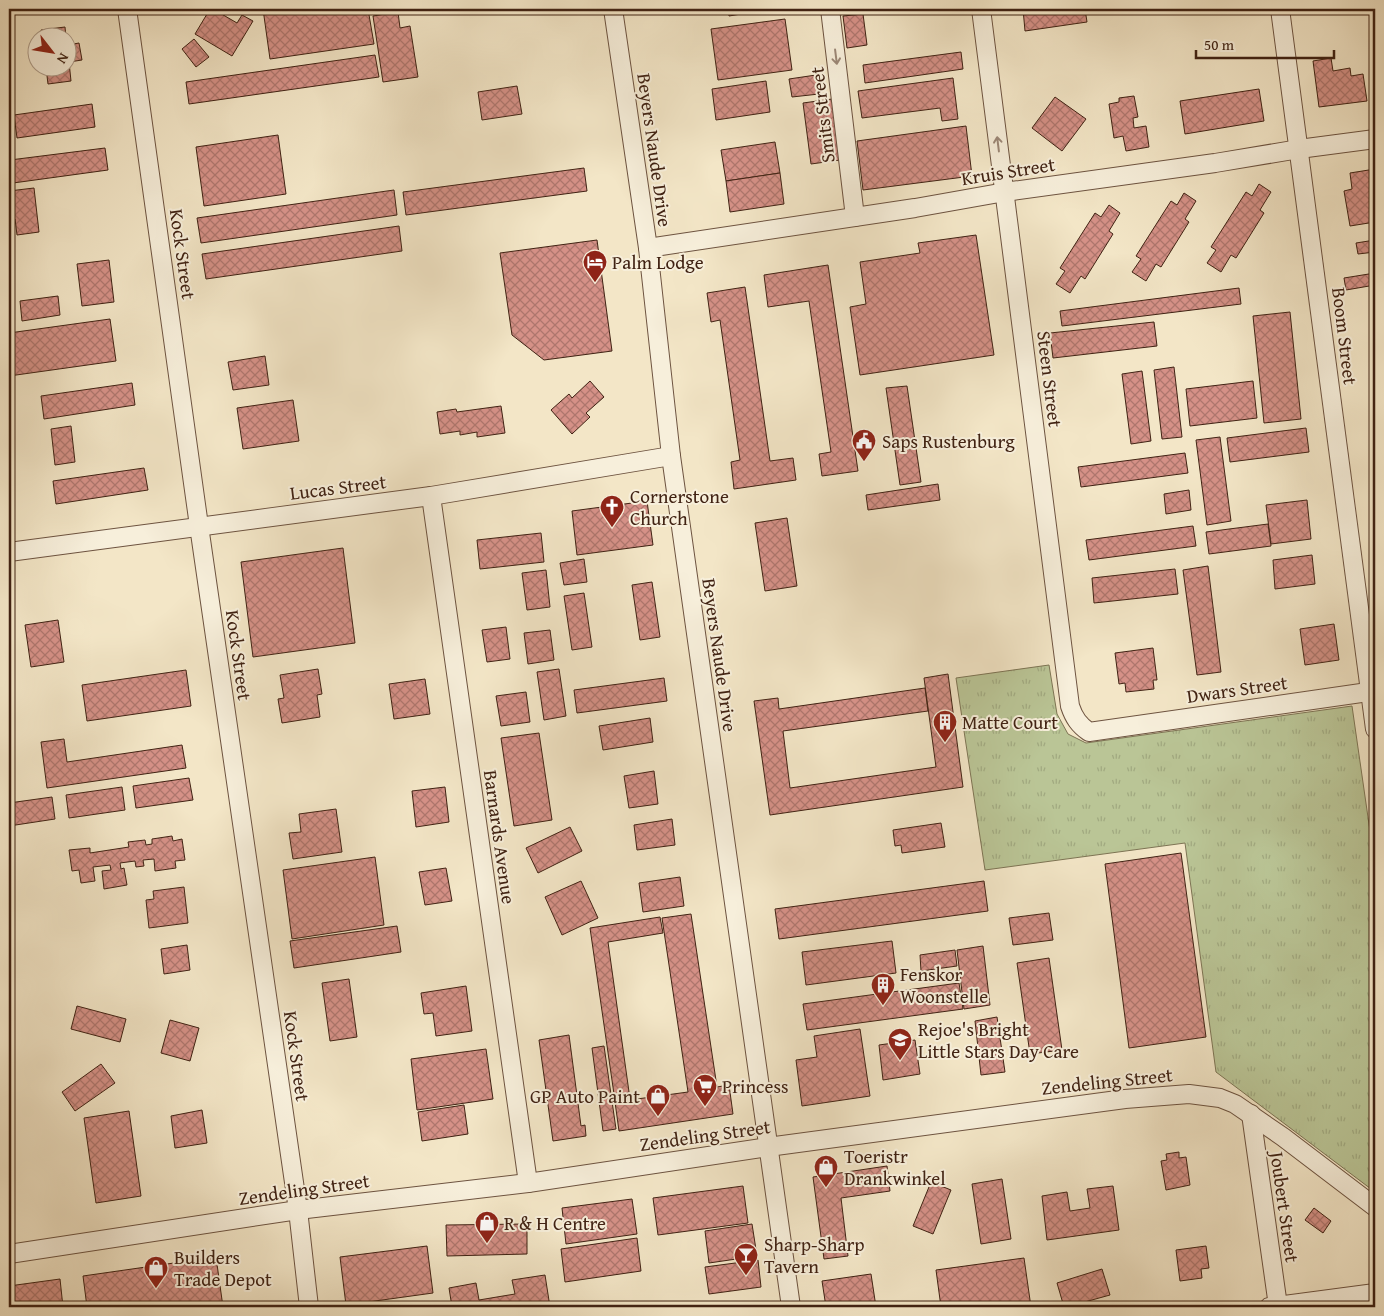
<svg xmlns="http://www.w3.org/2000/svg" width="1384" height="1316" font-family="'Gentium Book Plus',serif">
	<defs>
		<pattern id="park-tufts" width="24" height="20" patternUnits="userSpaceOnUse" patternTransform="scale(1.25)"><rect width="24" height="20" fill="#bac596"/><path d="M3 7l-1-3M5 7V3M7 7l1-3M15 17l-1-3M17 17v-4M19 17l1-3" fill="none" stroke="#a1a980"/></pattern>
		<pattern id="building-cross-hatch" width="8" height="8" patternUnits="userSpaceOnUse" patternTransform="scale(1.25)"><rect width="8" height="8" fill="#d59187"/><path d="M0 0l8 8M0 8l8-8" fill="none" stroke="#ae766d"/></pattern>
	</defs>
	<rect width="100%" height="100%" fill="#f3e6c7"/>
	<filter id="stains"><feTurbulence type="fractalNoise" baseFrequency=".004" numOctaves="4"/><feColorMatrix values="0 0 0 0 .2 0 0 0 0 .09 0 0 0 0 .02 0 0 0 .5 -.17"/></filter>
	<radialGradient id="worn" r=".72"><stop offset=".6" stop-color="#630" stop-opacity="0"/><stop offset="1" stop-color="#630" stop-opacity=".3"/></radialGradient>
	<path fill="url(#park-tufts)" stroke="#7d7454" d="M1049 665 1057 714 1068 734 1086 743 1352 706 1375 866V1192L1216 1072 1185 843 985 870 956 678Z"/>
	<g fill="url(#building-cross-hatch)" stroke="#402213">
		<path d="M160 9H203V10L161 14Z"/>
		<path d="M210 9H213L237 23 242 15 253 21 232 56 195 34Z"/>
		<path d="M263 9H368L374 44 270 59Z"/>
		<path d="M386 9H416L386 13Z"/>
		<path d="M728 9H765V10L729 16Z"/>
		<path d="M1023 9H1085L1087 22 1025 31Z"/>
		<path d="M398 12 400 28 410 26 418 77 383 82 373 16Z"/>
		<path d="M863 14 867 45 847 48 843 16Z"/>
		<path d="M785 19 792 70 718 80 711 29Z"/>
		<path d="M65 27 66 38H42L41 30Z"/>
		<path d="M194 39 209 57 196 67 182 49Z"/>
		<path d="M79 43 82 60 69 62 71 81 48 84 46 68H68V45Z"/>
		<path d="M961 52 963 69 865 83 863 65Z"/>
		<path d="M375 55 379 77 189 104 186 82Z"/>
		<path d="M1331 58 1333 71 1350 68 1351 76 1363 74 1367 101 1319 107 1313 61Z"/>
		<path d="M816 75 819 94 792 97 789 79Z"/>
		<path d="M953 78 958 119 942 121 940 108 862 118 858 91Z"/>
		<path d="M766 81 770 112 716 120 712 89Z"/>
		<path d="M517 86 522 114 482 120 478 92Z"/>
		<path d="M1259 89 1264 121 1185 134 1180 101Z"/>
		<path d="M1134 96 1138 117 1133 118 1134 128 1146 126 1149 147 1126 151 1123 136 1114 138 1109 104 1119 102V98Z"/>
		<path d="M1055 97 1086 119 1062 151 1032 128Z"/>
		<path d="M832 99 840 160 811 164 803 103Z"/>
		<path d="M92 104 95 127 17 138 14 115Z"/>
		<path d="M966 126 972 176 863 190 857 141Z"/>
		<path d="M278 135 286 194 204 206 196 147Z"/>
		<path d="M775 142 780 173 726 181 721 150Z"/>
		<path d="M105 148 108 170 13 183 10 160Z"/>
		<path d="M584 168 587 191 406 215 403 192Z"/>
		<path d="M1375 169V222L1350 226 1344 191 1352 189 1350 173Z"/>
		<path d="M780 173 784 204 730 212 726 181Z"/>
		<path d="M1259 184 1271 192 1260 210 1264 213 1236 258 1231 255 1221 272 1207 263 1216 250 1211 247 1246 192 1252 196Z"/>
		<path d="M34 188 39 232 17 235 15 219 9 220V191Z"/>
		<path d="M394 190 397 215 201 243 197 218Z"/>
		<path d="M1184 193 1196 201 1185 219 1189 222 1161 267 1156 264 1146 281 1132 272 1141 259 1136 256 1171 201 1177 205Z"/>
		<path d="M1109 205 1120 213 1109 231 1113 234 1085 279 1081 276 1070 293 1056 284 1065 271 1060 268 1095 213 1101 217Z"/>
		<path d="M399 226 402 251 206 279 202 254Z"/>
		<path d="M976 235 994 355 860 375 850 307 866 304 860 262 920 253 918 243Z"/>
		<path d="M597 240 612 351 544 360 512 335 500 253Z"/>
		<path d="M1375 240V252L1358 254 1356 243Z"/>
		<path d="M109 260 114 302 82 306 77 264Z"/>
		<path d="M828 265 858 471 822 476 819 454 831 452 809 301 768 307 764 275Z"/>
		<path d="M1375 273V285L1346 290 1344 278Z"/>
		<path d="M745 287 770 461 793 458 796 480 734 489 731 462 740 460 720 320 711 322 707 293Z"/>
		<path d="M1239 288 1241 304 1062 326 1060 311Z"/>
		<path d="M58 296 60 315 22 321 20 301Z"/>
		<path d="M1290 312 1301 419 1264 423 1253 316Z"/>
		<path d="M110 319 116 361 9 376V333Z"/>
		<path d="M1154 322 1157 346 1053 358 1050 333Z"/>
		<path d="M265 356 269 385 233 390 228 362Z"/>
		<path d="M1174 367 1182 437 1162 439 1154 370Z"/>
		<path d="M1375 368V400L1373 401 1370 369Z"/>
		<path d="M1142 371 1151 441 1131 444 1122 374Z"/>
		<path d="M590 381 604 397 586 413 590 417 572 434 551 410 569 394 572 398Z"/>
		<path d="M1253 381 1257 418 1190 426 1186 389Z"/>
		<path d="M132 383 135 405 44 419 41 396Z"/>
		<path d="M907 386 921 482 900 485 886 388Z"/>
		<path d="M293 400 299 441 243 449 237 408Z"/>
		<path d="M501 406 505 433 477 437V432L460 435V431L440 434 437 412 456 409 457 412Z"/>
		<path d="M71 426 75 462 55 465 51 429Z"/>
		<path d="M1306 428 1309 452 1230 462 1227 438Z"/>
		<path d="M1220 437 1231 521 1207 525 1196 440Z"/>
		<path d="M1185 453 1188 473 1081 487 1078 467Z"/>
		<path d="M144 468 148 490 56 504 53 481Z"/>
		<path d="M938 484 940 500 868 510 866 495Z"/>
		<path d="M1189 490 1191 510 1166 514 1164 494Z"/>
		<path d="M1307 500 1311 539 1271 544 1266 505Z"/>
		<path d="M647 501 653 545 577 555 572 511Z"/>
		<path d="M787 518 797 586 765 591 755 523Z"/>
		<path d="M1268 524 1271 546 1209 554 1206 532Z"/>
		<path d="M1193 526 1196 546 1089 560 1086 540Z"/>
		<path d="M541 533 544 562 480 569 477 540Z"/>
		<path d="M343 548 355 643 253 657 241 562Z"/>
		<path d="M1312 555 1315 584 1275 589 1273 560Z"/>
		<path d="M584 559 587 582 564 585 560 563Z"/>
		<path d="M1208 566 1221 672 1197 675 1183 570Z"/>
		<path d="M1175 569 1178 594 1094 603 1092 578Z"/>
		<path d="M546 570 550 607 527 610 522 573Z"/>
		<path d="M652 582 660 637 640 640 632 585Z"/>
		<path d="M584 593 592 647 572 650 564 596Z"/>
		<path d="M58 620 64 662 31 667 25 625Z"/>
		<path d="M1334 624 1339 660 1305 665 1300 629Z"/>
		<path d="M506 627 510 659 487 662 482 630Z"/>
		<path d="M550 630 554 660 528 664 524 633Z"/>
		<path d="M1153 648 1157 680H1153L1154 689 1126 692 1125 683 1119 684 1115 653Z"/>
		<path d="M318 669 322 694 317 695 320 717 282 723 278 699 284 698 280 675Z"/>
		<path d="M559 669 566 716 544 720 537 672Z"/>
		<path d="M186 670 191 706 87 721 82 685Z"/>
		<path d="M948 674 963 787 770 815 754 701 778 698 779 709 925 688 928 711 783 731 790 788 936 767 924 678Z"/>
		<path d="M664 678 667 701 577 713 574 690Z"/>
		<path d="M425 679 430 714 394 719 389 684Z"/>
		<path d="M526 692 530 722 501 726 496 696Z"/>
		<path d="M650 718 653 742 603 750 599 726Z"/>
		<path d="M539 733 552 820 514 826 501 738Z"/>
		<path d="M64 739 67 762 182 745 186 768 47 788 41 742Z"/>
		<path d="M654 771 658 804 629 808 624 776Z"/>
		<path d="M189 778 193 800 136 808 133 786Z"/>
		<path d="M122 787 125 810 69 818 66 795Z"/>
		<path d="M445 787 449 822 416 827 412 791Z"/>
		<path d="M52 797 55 819 9 826V803Z"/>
		<path d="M336 809 342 852 293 859 289 833 301 832 299 814Z"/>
		<path d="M672 819 675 845 637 850 634 825Z"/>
		<path d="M941 823 945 847 902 853 901 845 895 846 893 830Z"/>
		<path d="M570 827 582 851 538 873 526 848Z"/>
		<path d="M172 836 173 841 182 839 185 860 175 861 176 868 155 871 154 859 143 860 144 866 136 867 135 861 120 863 121 869 124 868 127 885 104 889 102 871 111 870 110 865 93 867 95 881 81 883 79 870 72 871 69 850 90 848V853L129 847 128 842 145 840 146 845 152 844V839Z"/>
		<path d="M1181 853 1206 1037 1129 1048 1105 864Z"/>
		<path d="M375 857 384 925 292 939 283 870Z"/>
		<path d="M446 868 452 901 425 905 419 872Z"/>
		<path d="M680 877 684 906 643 912 639 883Z"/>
		<path d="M581 881 598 918 562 935 545 897Z"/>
		<path d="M984 881 988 911 779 939 775 909Z"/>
		<path d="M184 887 188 923 149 928 146 900 154 899 153 891Z"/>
		<path d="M1049 913 1053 940 1013 945 1009 918Z"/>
		<path d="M691 914 717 1087 729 1085 733 1114 619 1131 615 1102 688 1092 662 918Z"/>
		<path d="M660 917 663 933 608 942 630 1099 615 1101 590 928Z"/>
		<path d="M397 926 401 952 294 968 290 941Z"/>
		<path d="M892 941 896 973 806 985 802 952Z"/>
		<path d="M187 945 190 970 164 974 161 949Z"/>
		<path d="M983 946 990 1005 964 1009 957 950Z"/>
		<path d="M955 950 957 966 921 971 920 955Z"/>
		<path d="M1049 958 1062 1050 1030 1054 1017 963Z"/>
		<path d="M349 979 357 1037 330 1041 322 983Z"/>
		<path d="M959 983 963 1009 807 1030 803 1004Z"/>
		<path d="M466 986 472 1031 436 1036 433 1013 424 1014 421 993Z"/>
		<path d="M77 1006 126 1019 120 1042 71 1029Z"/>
		<path d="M997 1017 1005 1072 981 1075 975 1021Z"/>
		<path d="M170 1020 199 1028 190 1061 161 1053Z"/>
		<path d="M860 1029 870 1096 802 1106 796 1060 817 1057 814 1036Z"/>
		<path d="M569 1035 581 1126 585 1125 586 1136 553 1141 539 1040Z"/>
		<path d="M915 1040 920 1074 883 1080 879 1045Z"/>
		<path d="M604 1046 616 1129 603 1131 592 1048Z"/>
		<path d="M486 1049 493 1099 417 1110 411 1059Z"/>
		<path d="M101 1064 115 1083 75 1111 62 1092Z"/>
		<path d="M464 1105 468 1134 422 1141 418 1112Z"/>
		<path d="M202 1110 207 1143 175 1148 171 1116Z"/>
		<path d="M129 1111 141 1196 96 1203 84 1118Z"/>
		<path d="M1179 1152V1158L1186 1157 1190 1185 1166 1190 1161 1161 1167 1160 1166 1154Z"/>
		<path d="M887 1166 890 1191 841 1198 848 1256 824 1259 813 1177Z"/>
		<path d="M1002 1179 1011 1239 981 1244 972 1184Z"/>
		<path d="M931 1182 951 1190 933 1234 913 1226Z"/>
		<path d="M743 1186 748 1223 658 1235 653 1198Z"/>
		<path d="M1113 1186 1119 1230 1047 1240 1042 1196 1067 1192 1070 1211 1090 1208 1087 1189Z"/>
		<path d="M632 1199 637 1234 566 1244 562 1208Z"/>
		<path d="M1314 1208 1331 1221 1323 1233 1305 1220Z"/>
		<path d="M527 1224V1254L447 1256 446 1225Z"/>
		<path d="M752 1224 757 1256 709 1263 705 1231Z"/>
		<path d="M637 1238 641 1271 565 1282 561 1249Z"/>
		<path d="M427 1246 433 1293 346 1305 340 1257Z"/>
		<path d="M1206 1246 1209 1268 1201 1269 1202 1278 1180 1281 1176 1250Z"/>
		<path d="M216 1257 223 1307H87L83 1276Z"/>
		<path d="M1024 1258 1031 1307H941L936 1270Z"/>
		<path d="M758 1260 761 1287 709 1294 705 1267Z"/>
		<path d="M1102 1269 1110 1295 1081 1303 1082 1307H1064L1057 1283Z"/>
		<path d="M871 1274 876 1307H826L822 1281Z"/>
		<path d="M545 1275 550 1307H452L449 1288 476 1283 479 1300 515 1294 512 1280Z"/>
		<path d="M60 1279 63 1307H9V1286Z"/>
	</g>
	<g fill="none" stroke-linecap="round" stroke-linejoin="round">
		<defs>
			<g id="minor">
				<path d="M127 9 199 526 298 1210 309 1307"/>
				<path d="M613 9 648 248 671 456 791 1307"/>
				<path d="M830 9 855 217"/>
				<path d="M981 9 1070 706C1074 718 1079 725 1089 732L1375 691"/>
				<path d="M1280 9 1375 729"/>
				<path d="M648 248 915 208 1005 192 1215 163 1299 149 1375 139"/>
				<path d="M431 496 528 1183"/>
				<path d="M9 552 431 496 671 456"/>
				<path d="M1251 1114 1278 1306"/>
				<path d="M9 1254 298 1210 528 1183 768 1147 1125 1099 1189 1094 1220 1098 1235 1104 1283 1137 1375 1207"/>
				<path d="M1269 1307 1375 1293"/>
			</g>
		</defs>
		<use href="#minor" stroke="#6d5340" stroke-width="20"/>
		<use href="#minor" stroke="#f7efdb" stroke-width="18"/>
	</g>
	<defs><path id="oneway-shaft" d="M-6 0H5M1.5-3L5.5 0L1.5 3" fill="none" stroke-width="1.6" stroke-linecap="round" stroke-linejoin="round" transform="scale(1.25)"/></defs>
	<g stroke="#9c8877">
		<use href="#oneway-shaft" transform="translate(836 57) rotate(83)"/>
		<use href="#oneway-shaft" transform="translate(998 144) rotate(-97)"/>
	</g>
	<defs>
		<symbol id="hotel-pin" viewBox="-11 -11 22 30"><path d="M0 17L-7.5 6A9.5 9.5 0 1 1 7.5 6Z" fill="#8f2418" stroke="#f7efdb"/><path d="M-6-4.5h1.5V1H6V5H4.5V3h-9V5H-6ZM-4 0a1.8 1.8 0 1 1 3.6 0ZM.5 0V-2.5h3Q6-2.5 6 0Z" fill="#fff"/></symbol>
		<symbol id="civic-pin" viewBox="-11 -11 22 30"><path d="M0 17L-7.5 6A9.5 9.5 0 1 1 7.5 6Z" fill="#8f2418" stroke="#f7efdb"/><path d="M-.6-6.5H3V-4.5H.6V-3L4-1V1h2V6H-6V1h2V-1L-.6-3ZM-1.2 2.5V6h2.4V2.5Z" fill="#fff"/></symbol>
		<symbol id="church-pin" viewBox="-11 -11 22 30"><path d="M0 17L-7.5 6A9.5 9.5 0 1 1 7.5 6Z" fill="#8f2418" stroke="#f7efdb"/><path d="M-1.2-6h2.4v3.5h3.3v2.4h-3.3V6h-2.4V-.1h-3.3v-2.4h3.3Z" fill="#fff"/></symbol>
		<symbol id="building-pin" viewBox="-11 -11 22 30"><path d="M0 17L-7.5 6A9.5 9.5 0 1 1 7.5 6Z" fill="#8f2418" stroke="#f7efdb"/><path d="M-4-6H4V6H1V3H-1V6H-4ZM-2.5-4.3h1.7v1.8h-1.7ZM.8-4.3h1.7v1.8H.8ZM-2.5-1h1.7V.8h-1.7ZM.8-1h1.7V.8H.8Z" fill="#fff"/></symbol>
		<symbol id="school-pin" viewBox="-11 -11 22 30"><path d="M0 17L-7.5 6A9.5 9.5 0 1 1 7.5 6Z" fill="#8f2418" stroke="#f7efdb"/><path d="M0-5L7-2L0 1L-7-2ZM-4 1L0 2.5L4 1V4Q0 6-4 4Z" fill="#fff"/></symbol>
		<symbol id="supermarket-pin" viewBox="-11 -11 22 30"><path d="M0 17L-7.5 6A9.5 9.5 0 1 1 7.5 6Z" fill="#8f2418" stroke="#f7efdb"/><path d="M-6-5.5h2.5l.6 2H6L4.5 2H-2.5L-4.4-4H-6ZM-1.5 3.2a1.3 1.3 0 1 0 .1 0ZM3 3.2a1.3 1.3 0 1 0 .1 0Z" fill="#fff"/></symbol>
		<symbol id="shop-pin" viewBox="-11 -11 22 30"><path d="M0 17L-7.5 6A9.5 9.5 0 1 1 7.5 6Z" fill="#8f2418" stroke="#f7efdb"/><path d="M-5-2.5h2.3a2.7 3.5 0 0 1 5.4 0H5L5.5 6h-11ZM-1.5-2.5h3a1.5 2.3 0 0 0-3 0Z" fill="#fff"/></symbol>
		<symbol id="bar-pin" viewBox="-11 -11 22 30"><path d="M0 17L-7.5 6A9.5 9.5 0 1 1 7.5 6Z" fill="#8f2418" stroke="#f7efdb"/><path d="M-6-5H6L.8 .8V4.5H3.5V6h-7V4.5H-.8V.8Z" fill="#fff"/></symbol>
	</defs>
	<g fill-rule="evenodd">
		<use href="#hotel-pin" x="581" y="248" width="28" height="38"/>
		<use href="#civic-pin" x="850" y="427" width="28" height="38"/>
		<use href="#church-pin" x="598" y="493" width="28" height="38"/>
		<use href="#building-pin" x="931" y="708" width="28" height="38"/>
		<use href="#building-pin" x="869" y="971" width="28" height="38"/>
		<use href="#school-pin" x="886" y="1026" width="28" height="38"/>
		<use href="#supermarket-pin" x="691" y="1072" width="28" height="38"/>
		<use href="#shop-pin" x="644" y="1082" width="28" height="38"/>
		<use href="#shop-pin" x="812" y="1153" width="28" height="38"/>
		<use href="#shop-pin" x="473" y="1209" width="28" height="38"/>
		<use href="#bar-pin" x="732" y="1241" width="28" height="38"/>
		<use href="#shop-pin" x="142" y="1254" width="28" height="38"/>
	</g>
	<g text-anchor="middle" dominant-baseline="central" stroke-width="4" stroke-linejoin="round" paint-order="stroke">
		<g font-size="19" fill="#402213" stroke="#f7efdb">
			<text transform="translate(822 115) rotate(-97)">Smits Street</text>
			<text transform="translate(655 150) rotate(82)">Beyers Naude Drive</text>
			<text transform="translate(1008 171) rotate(-9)">Kruis Street</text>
			<text transform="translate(183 254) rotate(82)">Kock Street</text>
			<text transform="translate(1345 336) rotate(83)">Boom Street</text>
			<text transform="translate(1050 379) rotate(83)">Steen Street</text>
			<text transform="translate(338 487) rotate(-7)">Lucas Street</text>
			<text transform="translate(239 655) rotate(82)">Kock Street</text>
			<text transform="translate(720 655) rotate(82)">Beyers Naude Drive</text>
			<text transform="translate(1237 689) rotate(-8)">Dwars Street</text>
			<text transform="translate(500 837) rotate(82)">Barnards Avenue</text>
			<text transform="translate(297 1056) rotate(82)">Kock Street</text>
			<text transform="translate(1107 1081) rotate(-6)">Zendeling Street</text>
			<text transform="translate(705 1135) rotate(-8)">Zendeling Street</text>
			<text transform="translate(304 1189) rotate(-8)">Zendeling Street</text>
			<text transform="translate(1285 1207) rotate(82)">Joubert Street</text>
		</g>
		<g font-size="19" fill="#402213" stroke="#f7efdb" text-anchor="start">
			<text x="612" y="262">Palm Lodge</text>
			<text x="882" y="441">Saps Rustenburg</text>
			<text x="630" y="496">Cornerstone<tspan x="630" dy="22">Church</tspan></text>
			<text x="962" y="722">Matte Court</text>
			<text x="900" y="974">Fenskor<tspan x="900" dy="22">Woonstelle</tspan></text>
			<text x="918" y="1029">Rejoe's Bright<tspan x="918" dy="22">Little Stars Day Care</tspan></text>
			<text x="722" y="1086">Princess</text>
			<text x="640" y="1096" text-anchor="end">GP Auto Paint</text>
			<text x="844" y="1156">Toeristr<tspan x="844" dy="22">Drankwinkel</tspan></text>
			<text x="504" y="1223">R &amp; H Centre</text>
			<text x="764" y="1244">Sharp-Sharp<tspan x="764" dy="22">Tavern</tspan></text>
			<text x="174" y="1257">Builders<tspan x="174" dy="22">Trade Depot</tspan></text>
		</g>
	</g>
	<rect width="1384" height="1316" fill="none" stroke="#f3e6c7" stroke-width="30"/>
	<rect x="10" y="10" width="1364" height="1296" fill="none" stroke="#402213" stroke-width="2.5"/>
	<rect x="15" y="15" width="1354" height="1286" fill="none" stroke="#402213"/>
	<g transform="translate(52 52) rotate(121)"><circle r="24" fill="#f7efdb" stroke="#ae9d8b"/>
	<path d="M0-4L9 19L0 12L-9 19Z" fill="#8f2418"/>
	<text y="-8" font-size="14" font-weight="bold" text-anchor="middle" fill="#402213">N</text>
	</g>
	<path d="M1196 50v8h138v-8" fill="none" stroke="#402213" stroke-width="2.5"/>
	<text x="1204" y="50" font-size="15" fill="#402213" stroke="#f7efdb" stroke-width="4" paint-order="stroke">50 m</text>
	<rect width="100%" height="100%" filter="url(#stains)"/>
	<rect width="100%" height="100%" fill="url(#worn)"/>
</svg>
